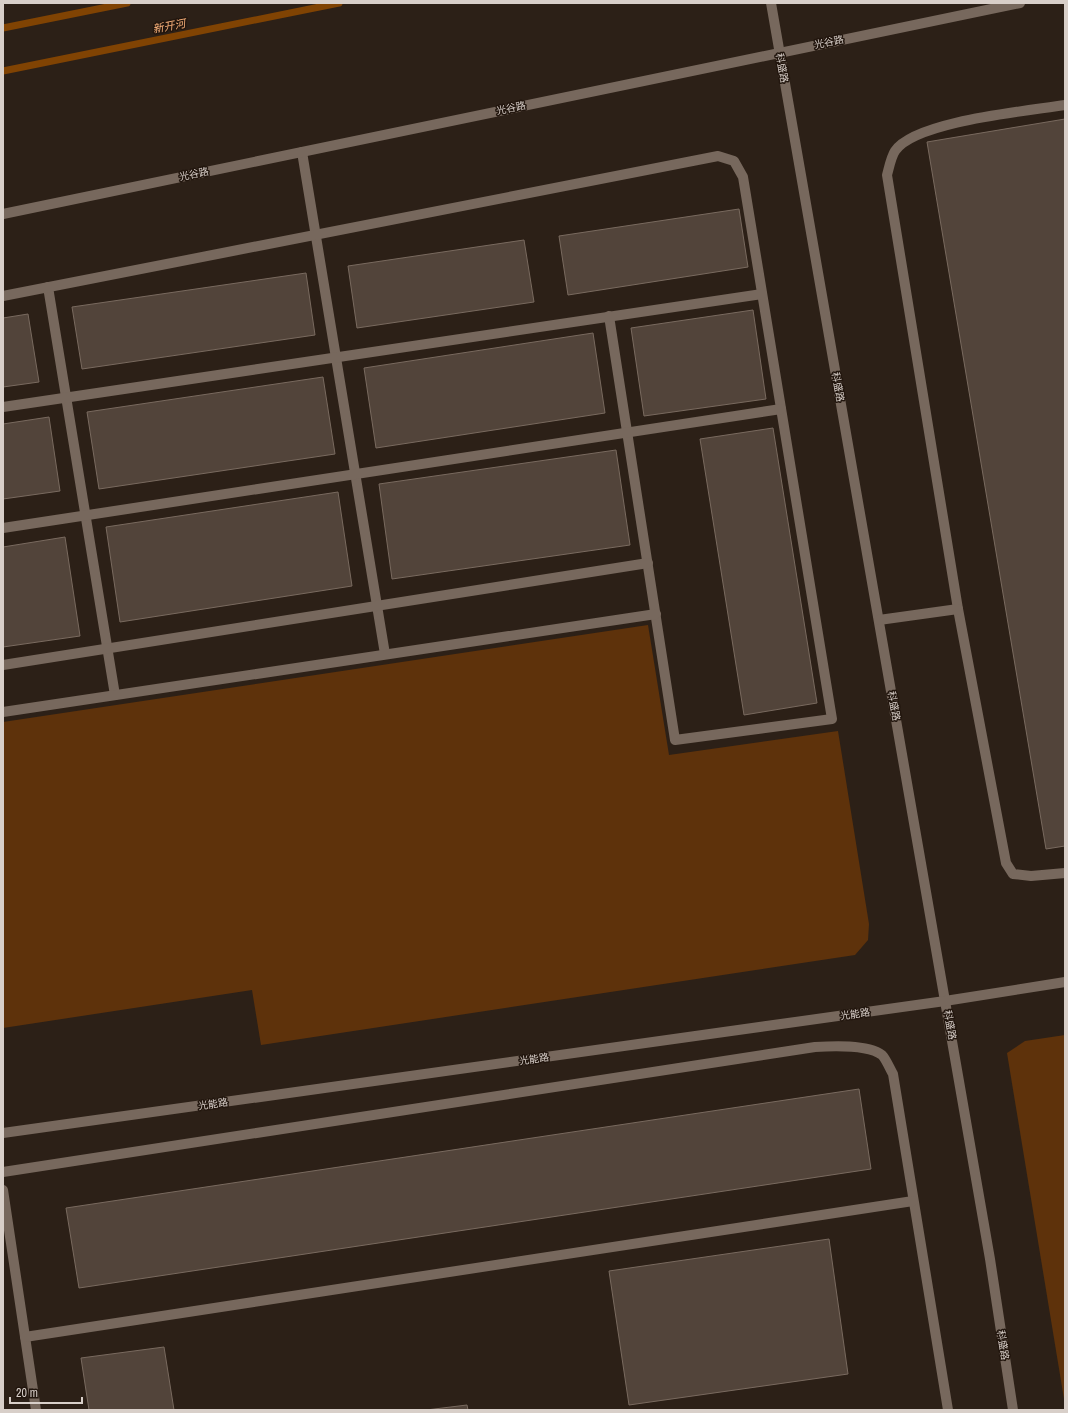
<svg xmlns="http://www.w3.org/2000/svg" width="1068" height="1413" font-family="'Archivo Narrow','Noto Sans SC',sans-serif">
	<rect width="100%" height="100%" fill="#2c2017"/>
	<g fill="#5e320b">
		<path d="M648 625 669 755 838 731 869 924 868 940 855 955 261 1045 252 990 3 1028V722Z"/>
		<path d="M1065 1035V1405L1007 1053 1025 1041Z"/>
	</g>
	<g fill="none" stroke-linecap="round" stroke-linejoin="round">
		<g stroke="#804303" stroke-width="7">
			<path d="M3 28 127 3"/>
			<path d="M3 71 339 3"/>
		</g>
	</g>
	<g fill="#52443a" stroke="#796a5f">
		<path d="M1065 119V846L1046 849 927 142Z"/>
		<path d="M739 209 748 267 568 295 559 236Z"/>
		<path d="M524 240 534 302 357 328 348 266Z"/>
		<path d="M306 273 315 335 82 369 72 307Z"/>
		<path d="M753 310 766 399 644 416 631 328Z"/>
		<path d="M28 314 39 382 3 387V318Z"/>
		<path d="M593 333 605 413 376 448 364 368Z"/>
		<path d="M323 377 335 454 99 489 87 412Z"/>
		<path d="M49 417 60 491 3 499V424Z"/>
		<path d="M773 428 817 703 744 715 700 439Z"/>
		<path d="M616 450 630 545 392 579 379 484Z"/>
		<path d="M338 492 352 586 120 622 106 527Z"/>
		<path d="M65 537 80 636 3 647V547Z"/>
		<path d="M859 1089 871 1169 79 1288 66 1208Z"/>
		<path d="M829 1239 848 1374 629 1405 609 1271Z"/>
		<path d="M164 1347 174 1410H89L81 1358Z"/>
		<path d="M467 1405 468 1410H426Z"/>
	</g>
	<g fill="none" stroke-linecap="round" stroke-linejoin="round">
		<g stroke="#77685d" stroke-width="10">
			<path d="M771 3 990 1259 1013 1410"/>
			<path d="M1065 105C1028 111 915 121 895 151 891 157 889 168 887 175L958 609 1006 863 1013 874 1031 876 1065 873"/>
			<path d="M302 152 385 654"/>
			<path d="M3 214 1020 3"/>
			<path d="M48 287 115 695"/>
			<path d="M3 296 718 156 734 161 743 177 832 719 675 740 609 316"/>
			<path d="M3 407 762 294"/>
			<path d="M3 528 781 409"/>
			<path d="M879 620 958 609"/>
			<path d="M3 665 648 563"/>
			<path d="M3 712 656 614"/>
			<path d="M3 1133 945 1001 1065 982"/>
			<path d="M3 1172 815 1047C832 1046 867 1044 882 1055 886 1059 890 1069 893 1074L948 1410"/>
			<path d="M3 1190 36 1410"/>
			<path d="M25 1337 913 1201"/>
		</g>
	</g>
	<g text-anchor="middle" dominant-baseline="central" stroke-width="3" stroke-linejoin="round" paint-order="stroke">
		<g font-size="10" fill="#d8cfc9" stroke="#22160e">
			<text transform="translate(829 42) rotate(-12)">光谷路</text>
			<text transform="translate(782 68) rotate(80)">科盛路</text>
			<text transform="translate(511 108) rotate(-12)">光谷路</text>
			<text transform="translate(194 174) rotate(-12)">光谷路</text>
			<text transform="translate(838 387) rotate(80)">科盛路</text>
			<text transform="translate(894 706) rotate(80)">科盛路</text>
			<text transform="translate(855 1014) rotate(-8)">光能路</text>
			<text transform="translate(950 1025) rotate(80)">科盛路</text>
			<text transform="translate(534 1059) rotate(-8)">光能路</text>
			<text transform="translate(213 1104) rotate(-8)">光能路</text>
			<text transform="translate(1003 1345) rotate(81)">科盛路</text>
		</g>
		<g font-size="11" font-style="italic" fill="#f9b17a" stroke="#22160e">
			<text transform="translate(169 26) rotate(-11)">新开河</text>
		</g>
	</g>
	<rect width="1068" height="1413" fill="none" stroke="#d8cfc9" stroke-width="8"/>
	<path d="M10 1397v6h72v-6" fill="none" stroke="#d8cfc9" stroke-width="2"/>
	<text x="16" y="1397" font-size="12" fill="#d8cfc9" stroke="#22160e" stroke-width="3" paint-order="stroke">20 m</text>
</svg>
